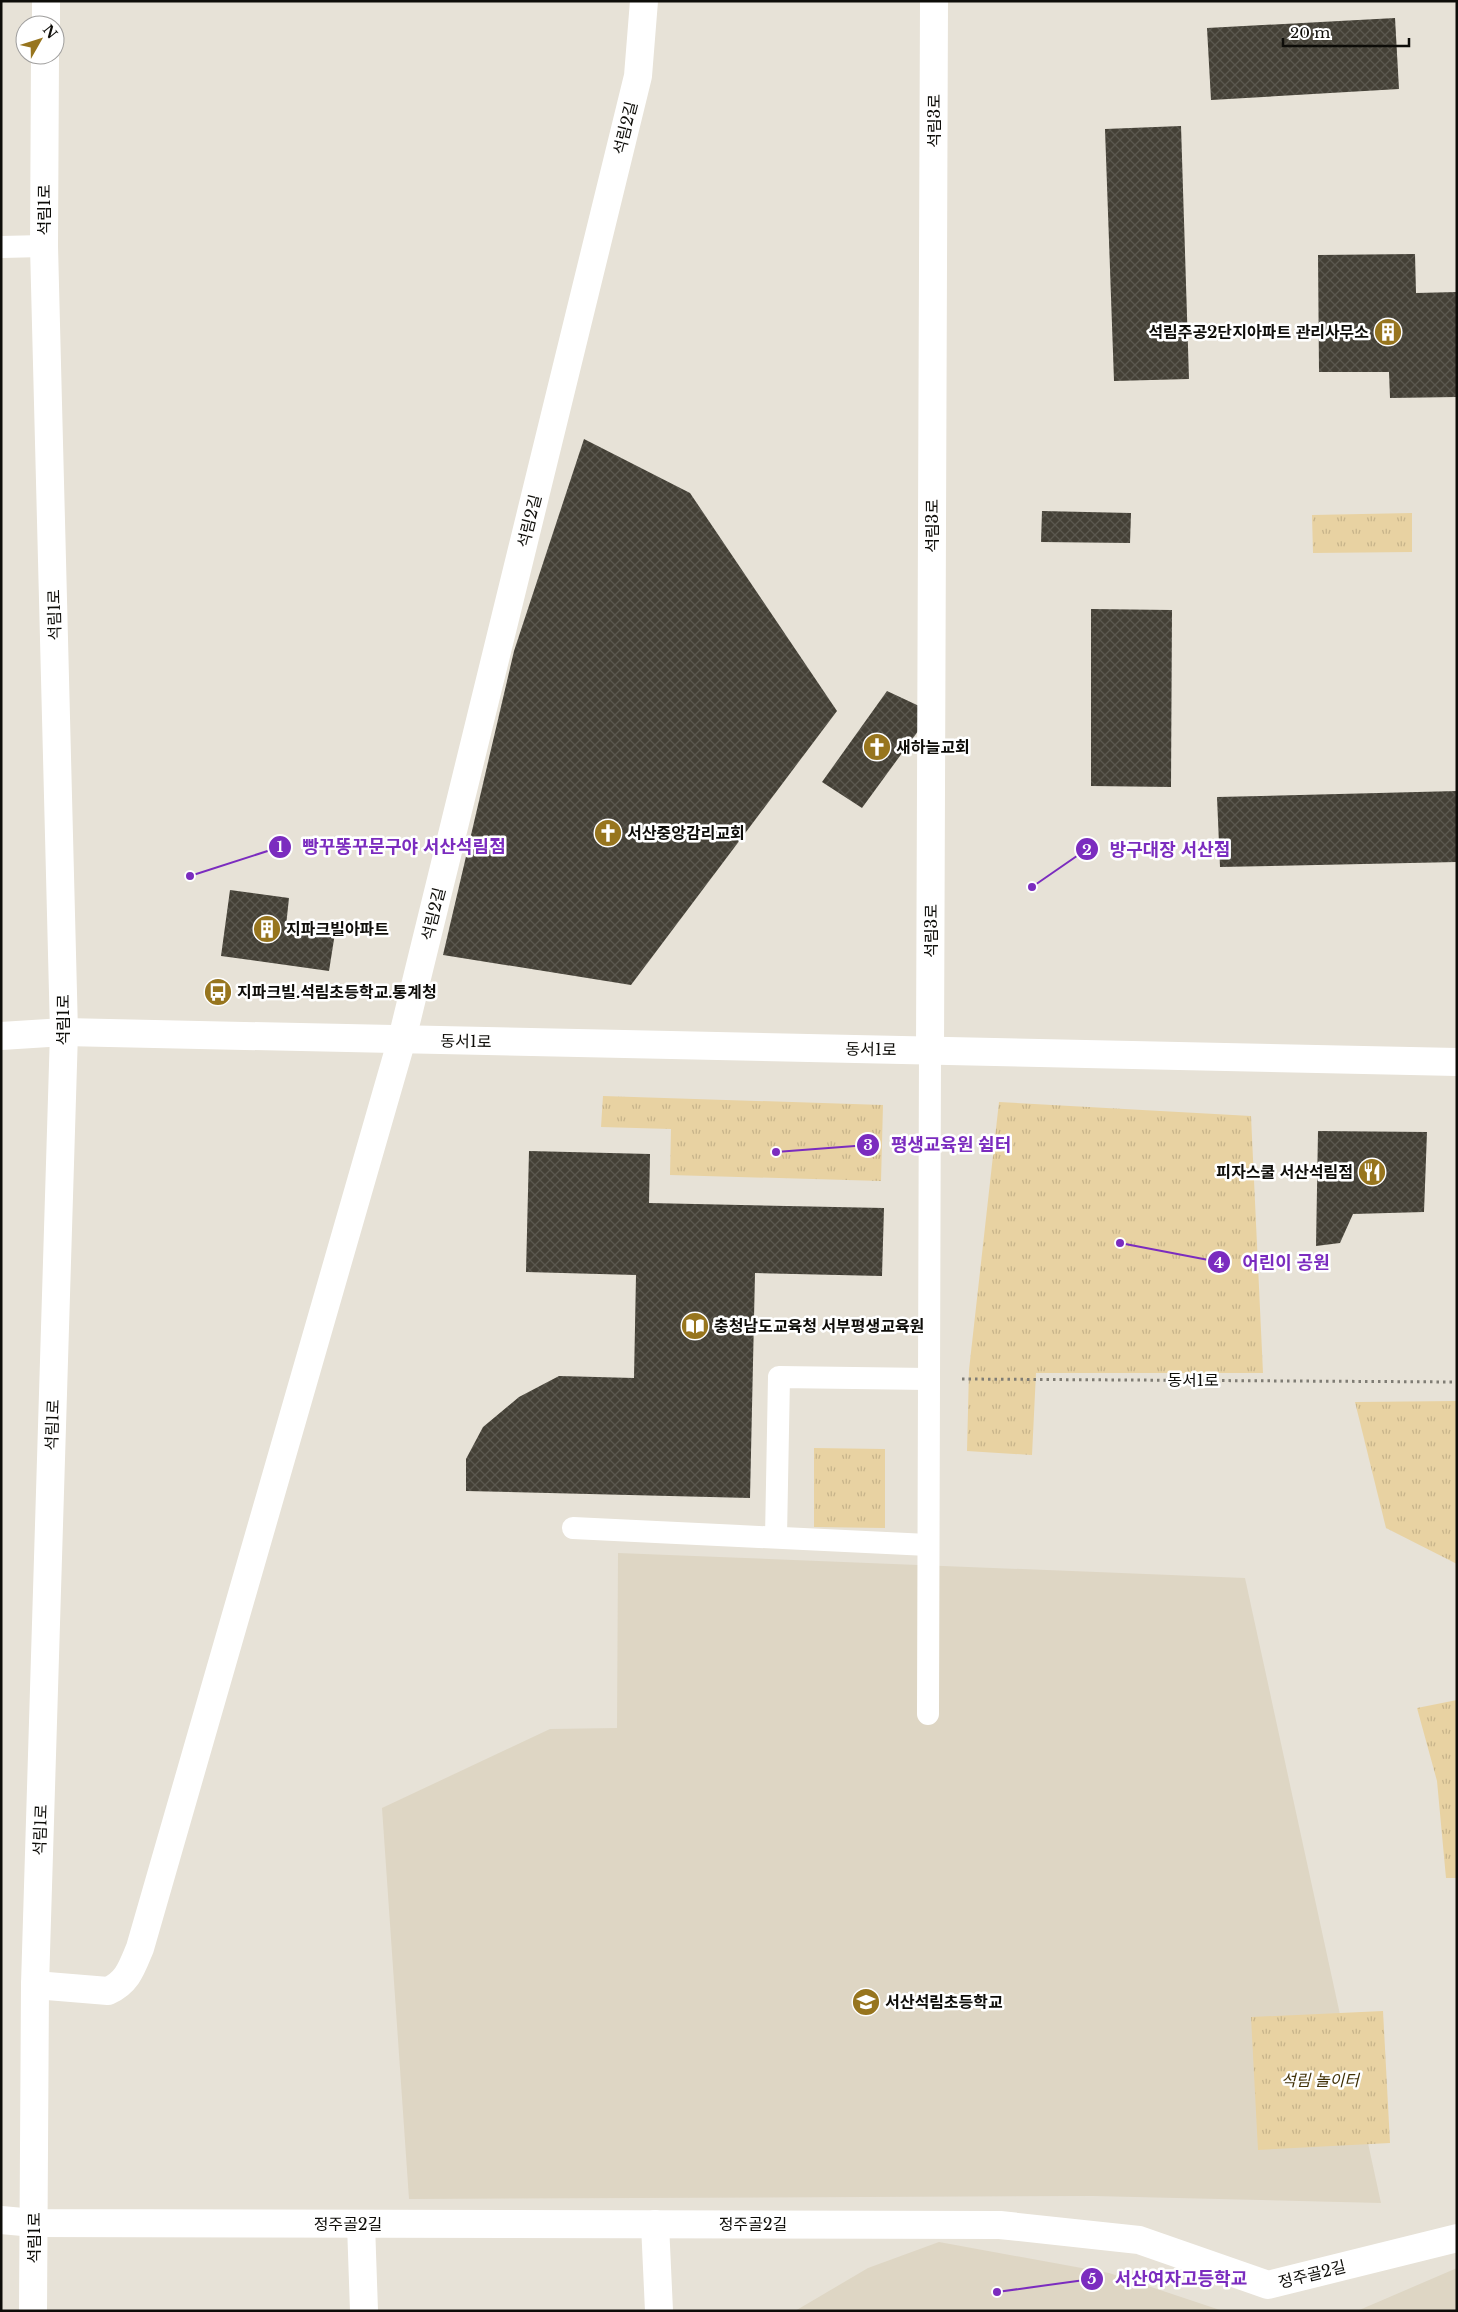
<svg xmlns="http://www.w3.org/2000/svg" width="1458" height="2312" font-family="'Libre Baskerville','Noto Sans KR',serif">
	<defs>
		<pattern id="park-tufts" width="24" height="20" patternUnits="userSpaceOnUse" patternTransform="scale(1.25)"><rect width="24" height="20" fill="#e8d2a2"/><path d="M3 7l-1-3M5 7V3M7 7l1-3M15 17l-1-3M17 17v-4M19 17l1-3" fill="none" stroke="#c6b38a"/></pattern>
		<pattern id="building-cross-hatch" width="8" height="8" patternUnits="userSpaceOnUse" patternTransform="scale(1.25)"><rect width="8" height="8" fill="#444036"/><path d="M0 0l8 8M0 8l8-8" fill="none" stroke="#5b584f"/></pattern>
	</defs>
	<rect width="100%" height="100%" fill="#e7e2d7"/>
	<g fill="#ded6c4">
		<path d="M618 1553 1245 1578 1381 2203 1093 2196 409 2199 382 1808 550 1729 617 1728Z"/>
		<path d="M939 2242 1109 2273 1223 2311H795L868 2268Z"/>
		<path d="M1457 2268V2311H1357Z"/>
	</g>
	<g fill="url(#park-tufts)">
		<path d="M1412 513V552L1313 553 1312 515Z"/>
		<path d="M603 1096 883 1105 881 1181 670 1175 671 1129 601 1127Z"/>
		<path d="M999 1102 1251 1116 1263 1373H1036L1032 1455 967 1451 969 1370Z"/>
		<path d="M1457 1401V1564L1386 1528 1355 1402Z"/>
		<path d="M814 1448 885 1449V1528L814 1527Z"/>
		<path d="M1457 1700V1878H1446L1437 1781 1417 1708Z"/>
		<path d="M1383 2011 1390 2143 1258 2150 1251 2017Z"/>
	</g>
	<g fill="url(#building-cross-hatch)">
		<path d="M1395 18 1399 89 1211 100 1207 28Z"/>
		<path d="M1181 126 1189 379 1114 381 1105 129Z"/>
		<path d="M1415 254 1416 293 1457 292V397L1390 398 1389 372H1319L1318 255Z"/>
		<path d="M584 439 690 493 837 711 631 985 443 955 514 651Z"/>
		<path d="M1042 511 1131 513 1130 543 1041 542Z"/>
		<path d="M1091 609 1172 610 1171 787 1091 786Z"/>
		<path d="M887 691 932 712 862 808 822 782Z"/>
		<path d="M1457 791V862L1220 867 1217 797Z"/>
		<path d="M230 890 289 898 286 926 335 933 329 971 221 956Z"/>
		<path d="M1318 1131 1427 1132 1424 1212 1353 1214 1340 1243 1316 1246Z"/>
		<path d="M529 1151 650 1154 649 1203 884 1208 882 1276 755 1273 750 1498 466 1491V1459L483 1427 519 1397 559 1376 634 1378 636 1275 526 1272Z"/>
	</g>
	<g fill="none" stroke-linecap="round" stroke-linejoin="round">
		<path stroke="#7f7c74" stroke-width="3" stroke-dasharray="2.5 4" stroke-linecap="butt" d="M962 1379 1457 1382"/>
		<g stroke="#fff" stroke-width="22">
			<path d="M1 247 44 246"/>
			<path d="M573 1528 928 1545"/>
			<path d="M776 1537 779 1377 929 1379"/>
			<path d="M928 1714 930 1051"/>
		</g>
		<g stroke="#fff" stroke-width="28">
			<path d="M930 1051 934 1"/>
			<path d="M35 1985 108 1991C128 1982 132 1967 140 1948L402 1039 638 76 644 1"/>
			<path d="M1 2220 34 2223 1000 2225 1139 2240 1268 2285 1457 2238"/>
			<path d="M361 2224 364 2311"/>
			<path d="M655 2224 659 2311"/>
			<path d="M33 2311 35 1985 64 1032"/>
		</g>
		<g stroke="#fff" stroke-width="28">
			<path d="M46 25V1"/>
			<path d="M45 55 44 246 64 1032"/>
			<path d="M1 1036 64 1032 1457 1062"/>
		</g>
	</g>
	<defs>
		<symbol id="building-disc" viewBox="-11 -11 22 22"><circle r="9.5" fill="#97751e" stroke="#fff"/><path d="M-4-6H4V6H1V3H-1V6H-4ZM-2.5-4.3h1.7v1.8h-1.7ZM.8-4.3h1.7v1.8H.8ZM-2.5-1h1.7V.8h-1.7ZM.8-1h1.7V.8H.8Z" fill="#fff"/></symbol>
		<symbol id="church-disc" viewBox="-11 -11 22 22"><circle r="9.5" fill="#97751e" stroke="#fff"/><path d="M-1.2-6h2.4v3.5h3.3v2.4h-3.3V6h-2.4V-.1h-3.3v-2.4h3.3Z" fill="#fff"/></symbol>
		<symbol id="bus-disc" viewBox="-11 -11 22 22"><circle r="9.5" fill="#97751e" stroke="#fff"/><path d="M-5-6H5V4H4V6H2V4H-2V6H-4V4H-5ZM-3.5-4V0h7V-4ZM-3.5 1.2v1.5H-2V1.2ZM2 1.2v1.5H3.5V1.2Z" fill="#fff"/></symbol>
		<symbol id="restaurant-disc" viewBox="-11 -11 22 22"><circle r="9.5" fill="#97751e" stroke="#fff"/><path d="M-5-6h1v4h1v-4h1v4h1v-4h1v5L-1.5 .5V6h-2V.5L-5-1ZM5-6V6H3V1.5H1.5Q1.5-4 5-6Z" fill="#fff"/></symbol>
		<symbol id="library-disc" viewBox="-11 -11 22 22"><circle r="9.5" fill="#97751e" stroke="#fff"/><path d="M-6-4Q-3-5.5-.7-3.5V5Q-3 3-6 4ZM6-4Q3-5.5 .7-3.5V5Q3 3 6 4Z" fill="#fff"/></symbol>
		<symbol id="school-disc" viewBox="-11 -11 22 22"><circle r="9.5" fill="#97751e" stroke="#fff"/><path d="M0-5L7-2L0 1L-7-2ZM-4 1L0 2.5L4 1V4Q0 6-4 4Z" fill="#fff"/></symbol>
	</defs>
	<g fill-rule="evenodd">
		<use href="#building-disc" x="1372" y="316" width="32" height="32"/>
		<use href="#church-disc" x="861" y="731" width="32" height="32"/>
		<use href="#church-disc" x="592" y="817" width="32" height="32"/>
		<use href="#building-disc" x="251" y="913" width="32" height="32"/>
		<use href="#bus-disc" x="202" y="976" width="32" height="32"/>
		<use href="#restaurant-disc" x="1356" y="1156" width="32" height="32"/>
		<use href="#library-disc" x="679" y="1310" width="32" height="32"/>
		<use href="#school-disc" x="850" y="1986" width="32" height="32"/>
	</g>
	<g text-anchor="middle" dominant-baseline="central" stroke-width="5" stroke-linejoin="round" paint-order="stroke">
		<g font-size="16" fill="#0e0d09" stroke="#fff">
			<text transform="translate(934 121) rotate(-90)">석림3로</text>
			<text transform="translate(625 128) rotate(-76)">석림2길</text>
			<text transform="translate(44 210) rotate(-90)">석림1로</text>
			<text transform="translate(529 521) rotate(-76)">석림2길</text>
			<text transform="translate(932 526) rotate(-90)">석림3로</text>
			<text transform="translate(54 615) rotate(-91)">석림1로</text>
			<text transform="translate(433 914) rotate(-76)">석림2길</text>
			<text transform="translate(931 931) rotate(-90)">석림3로</text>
			<text transform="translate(63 1020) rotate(-90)">석림1로</text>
			<text transform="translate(466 1041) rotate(1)">동서1로</text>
			<text transform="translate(871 1049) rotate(1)">동서1로</text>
			<text x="1193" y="1380">동서1로</text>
			<text transform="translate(52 1425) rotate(-88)">석림1로</text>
			<text transform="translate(40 1830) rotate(-88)">석림1로</text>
			<text x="348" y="2224">정주골2길</text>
			<text x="753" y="2224">정주골2길</text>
			<text transform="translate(34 2238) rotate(-90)">석림1로</text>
			<text transform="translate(1312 2274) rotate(-14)">정주골2길</text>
		</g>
		<g font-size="16" font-weight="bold" fill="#0e0d09" stroke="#fff" text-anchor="start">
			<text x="1369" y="332" text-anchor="end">석림주공2단지아파트 관리사무소</text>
			<text x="896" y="747">새하늘교회</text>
			<text x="627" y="833">서산중앙감리교회</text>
			<text x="286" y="929">지파크빌아파트</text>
			<text x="237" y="992">지파크빌.석림초등학교.통계청</text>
			<text x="1353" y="1172" text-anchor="end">피자스쿨 서산석림점</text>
			<text x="714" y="1326">충청남도교육청 서부평생교육원</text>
			<text x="885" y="2002">서산석림초등학교</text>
		</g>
		<g font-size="16" font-style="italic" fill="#413107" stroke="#fff">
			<text x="1320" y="2080">석림 놀이터</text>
		</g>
	</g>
	<path fill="none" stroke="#7b2cbf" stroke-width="2" d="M190 876L280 847M1032 887L1087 849M776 1152L868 1145M1120 1243L1219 1262M997 2292L1092 2279"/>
	<g fill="#7b2cbf" stroke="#fff" stroke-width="2">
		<circle cx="190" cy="876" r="5"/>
		<circle cx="1032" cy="887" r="5"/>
		<circle cx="776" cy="1152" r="5"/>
		<circle cx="1120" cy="1243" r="5"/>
		<circle cx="997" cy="2292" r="5"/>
		<circle cx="280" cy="847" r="12"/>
		<circle cx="1087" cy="849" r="12"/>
		<circle cx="868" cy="1145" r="12"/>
		<circle cx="1219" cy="1262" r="12"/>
		<circle cx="1092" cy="2279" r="12"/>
	</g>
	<g font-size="15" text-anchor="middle" font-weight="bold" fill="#fff">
		<text x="280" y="852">1</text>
		<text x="1087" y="855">2</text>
		<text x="868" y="1150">3</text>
		<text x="1219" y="1268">4</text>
		<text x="1092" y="2284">5</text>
	</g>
	<g font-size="18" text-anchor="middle" font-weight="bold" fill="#7b2cbf" stroke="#fff" stroke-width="5" stroke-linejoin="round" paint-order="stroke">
		<text x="404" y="853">빵꾸똥꾸문구야 서산석림점</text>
		<text x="1170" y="856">방구대장 서산점</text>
		<text x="951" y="1151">평생교육원 쉼터</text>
		<text x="1286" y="1269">어린이 공원</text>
		<text x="1181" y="2285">서산여자고등학교</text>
	</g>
	<rect width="1458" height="2312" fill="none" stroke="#0e0d09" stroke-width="5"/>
	<g transform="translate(40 40) rotate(51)"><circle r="24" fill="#ffffff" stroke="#9f9e9d"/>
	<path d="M0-4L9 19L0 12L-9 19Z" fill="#97751e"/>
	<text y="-8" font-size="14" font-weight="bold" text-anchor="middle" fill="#0e0d09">N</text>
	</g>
	<path d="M1283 38v8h126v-8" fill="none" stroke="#0e0d09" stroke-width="2.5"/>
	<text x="1290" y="38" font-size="15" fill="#0e0d09" stroke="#ffffff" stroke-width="4" paint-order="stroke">20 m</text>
</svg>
